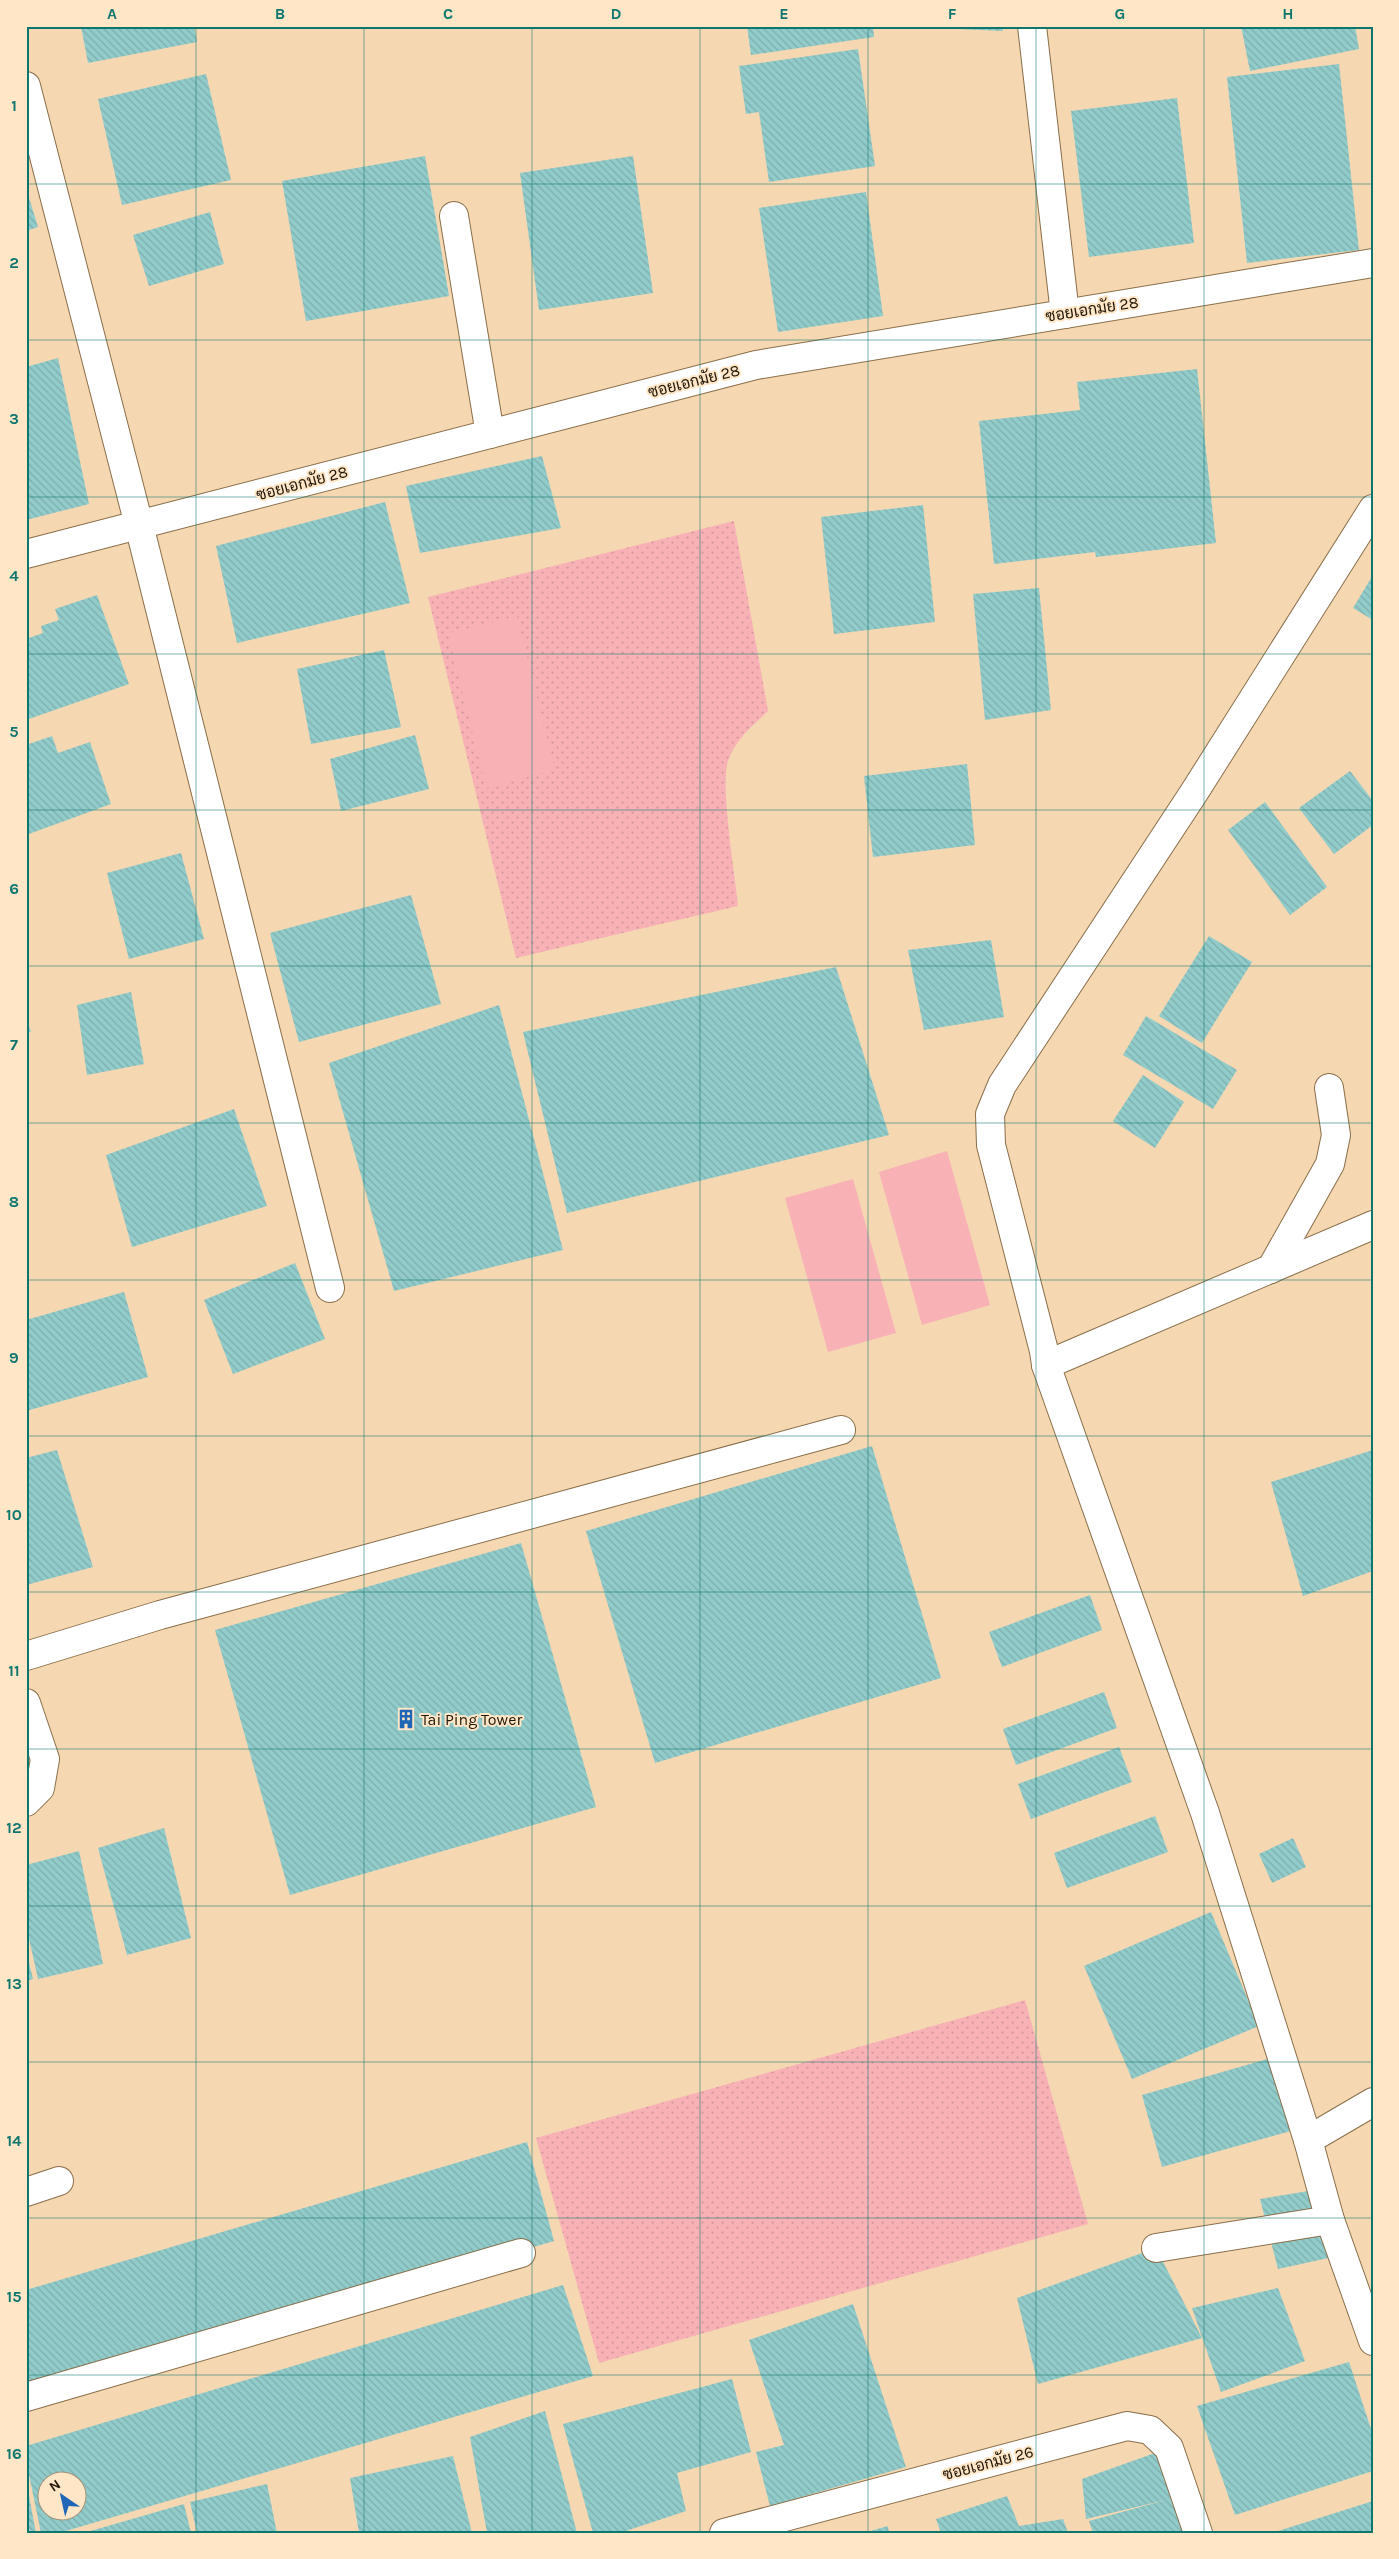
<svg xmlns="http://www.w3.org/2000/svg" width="1399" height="2559" font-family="Karla,Sarabun,sans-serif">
	<defs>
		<pattern id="grass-dots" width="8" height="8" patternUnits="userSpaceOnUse" patternTransform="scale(1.25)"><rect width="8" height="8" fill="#f8b2b6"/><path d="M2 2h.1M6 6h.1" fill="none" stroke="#d4989b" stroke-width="1.8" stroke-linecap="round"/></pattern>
		<pattern id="building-back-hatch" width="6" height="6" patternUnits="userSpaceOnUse" patternTransform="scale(1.25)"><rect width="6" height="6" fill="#91cccb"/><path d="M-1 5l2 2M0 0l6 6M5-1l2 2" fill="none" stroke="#7daead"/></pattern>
	</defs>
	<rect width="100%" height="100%" fill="#f5d7b1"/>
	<g fill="url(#grass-dots)">
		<path d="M734 521 768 711C753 725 735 740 728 761 720 787 735 874 738 906L516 958 428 597Z"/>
		<path d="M1025 2000 1088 2224 599 2363 536 2138Z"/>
	</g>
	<g fill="#f8b2b6">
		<path d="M517 616 555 770 486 788 448 633Z"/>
		<path d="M947 1151 990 1305 922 1325 879 1172Z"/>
		<path d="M853 1179 896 1333 828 1352 785 1198Z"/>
	</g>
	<g fill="url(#building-back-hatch)" fill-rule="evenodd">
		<path d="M81 26H194L197 42 88 63Z"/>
		<path d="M747 26H873L874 37 751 55Z"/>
		<path d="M958 26H1002L1003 31 958 29Z"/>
		<path d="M1241 26H1355L1359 49 1250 71Z"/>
		<path d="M858 49 875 166 769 182 759 112 746 114 739 66Z"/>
		<path d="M1339 64 1359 250 1247 263 1227 77Z"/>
		<path d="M206 74 231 180 122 205 98 99Z"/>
		<path d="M1177 98 1194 243 1089 257 1071 111Z"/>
		<path d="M425 156 449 296 306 321 282 181Z"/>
		<path d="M633 156 653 293 539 310 520 173Z"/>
		<path d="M26 188 38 227 26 231Z"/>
		<path d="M866 192 883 316 778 332 759 208Z"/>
		<path d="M210 212 224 264 149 286 133 235Z"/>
		<path d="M58 358 89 504 26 520V367Z"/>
		<path d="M1197 369 1216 543 1096 557 1095 552 994 564 979 421 1080 410 1077 382Z"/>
		<path d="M542 456 561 528 420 553 406 486Z"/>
		<path d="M385 502 410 603 237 643 216 546Z"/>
		<path d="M923 505 935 622 834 634 821 517Z"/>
		<path d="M1373 575V620L1353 608Z"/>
		<path d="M1039 588 1051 710 985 720 973 594Z"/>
		<path d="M97 595 129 684 26 720V639L43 633 41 626 59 620 55 609Z"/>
		<path d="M384 650 401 727 311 744 297 669Z"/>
		<path d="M415 735 429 789 341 811 330 759Z"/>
		<path d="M52 736 58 753 90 742 111 804 26 835V745Z"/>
		<path d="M967 764 975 845 873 857 864 776Z"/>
		<path d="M1350 771 1373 801V825L1334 854 1299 808Z"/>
		<path d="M1265 802 1327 887 1290 915 1228 830Z"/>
		<path d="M181 853 204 939 129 959 107 873Z"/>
		<path d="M411 895 441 1004 299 1042 270 933Z"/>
		<path d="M1209 936 1252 962 1202 1043 1159 1016Z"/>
		<path d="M991 940 1004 1017 924 1030 908 950Z"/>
		<path d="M836 967 889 1135 567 1213 523 1032Z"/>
		<path d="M131 992 144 1064 87 1075 77 1005Z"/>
		<path d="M499 1005 563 1250 394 1291 329 1063Z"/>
		<path d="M1146 1016 1237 1070 1213 1109 1123 1055Z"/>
		<path d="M26 1018 31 1032 26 1033Z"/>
		<path d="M1143 1075 1184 1102 1155 1148 1113 1121Z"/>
		<path d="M234 1109 267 1206 132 1247 106 1155Z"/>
		<path d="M295 1263 325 1339 233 1374 204 1300Z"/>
		<path d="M124 1292 148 1377 26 1411V1320Z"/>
		<path d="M872 1446 941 1678 655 1763 586 1531Z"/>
		<path d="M57 1450 93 1567 26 1585V1458Z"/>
		<path d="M1373 1450V1571L1303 1596 1271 1482Z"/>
		<path d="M521 1543 596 1807 290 1895 215 1630Z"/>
		<path d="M1090 1595 1102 1630 1002 1667 989 1632Z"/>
		<path d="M1104 1692 1117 1728 1016 1765 1003 1729Z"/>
		<path d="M1119 1747 1132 1782 1031 1819 1018 1784Z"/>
		<path d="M1155 1816 1168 1852 1067 1888 1054 1853Z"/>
		<path d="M164 1828 191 1938 127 1955 98 1848Z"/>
		<path d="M1293 1838 1306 1867 1272 1883 1259 1854Z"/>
		<path d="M79 1851 103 1964 38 1979 26 1925V1865Z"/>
		<path d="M1211 1912 1259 2026 1132 2079 1084 1966Z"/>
		<path d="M26 1951 33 1979 26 1981Z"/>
		<path d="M1271 2058 1291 2131 1162 2167 1142 2095Z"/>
		<path d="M527 2142 554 2241 26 2397V2290Z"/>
		<path d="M1321 2189 1342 2255 1278 2269 1260 2199Z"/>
		<path d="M1156 2248 1202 2338 1038 2384 1017 2298Z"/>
		<path d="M563 2285 593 2376 59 2533H41L26 2460V2446ZM48 2482H78V2512H48Z"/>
		<path d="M1278 2288 1305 2361 1221 2392 1192 2308Z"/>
		<path d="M853 2304 906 2467 770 2506 756 2452 784 2445 749 2340Z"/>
		<path d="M1349 2362 1373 2435V2471L1235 2515 1197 2406Z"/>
		<path d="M732 2379 751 2452 677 2473 686 2511 620 2533H593L563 2424Z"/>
		<path d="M545 2411 577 2533H487L470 2437Z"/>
		<path d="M1169 2448 1199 2533H1093L1089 2521 1166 2500 1086 2519 1082 2479Z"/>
		<path d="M453 2456 472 2533H359L350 2478Z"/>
		<path d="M267 2484 277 2533H197L190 2502Z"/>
		<path d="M26 2485H27L36 2533H26Z"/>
		<path d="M1007 2496 1019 2526 1063 2519 1068 2533H941L936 2519Z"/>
		<path d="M1373 2501V2533H1275V2532Z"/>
		<path d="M184 2504 191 2533H87V2532Z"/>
		<path d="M888 2526 889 2533H867V2532Z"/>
	</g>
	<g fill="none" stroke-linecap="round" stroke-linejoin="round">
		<defs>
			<g id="minor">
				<path d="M1032 26 1065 314"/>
				<path d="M26 86 139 525 330 1288"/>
				<path d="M454 216 490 434"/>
				<path d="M1373 509 1195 791 1002 1085 990 1114 991 1145 1044 1351 1046 1365 1205 1813 1308 2140 1330 2220 1373 2341"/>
				<path d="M26 554 756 365 1373 263"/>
				<path d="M1271 1269 1330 1164 1336 1135 1329 1088"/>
				<path d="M1046 1365 1373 1225"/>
				<path d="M26 1656 160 1615 841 1430"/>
				<path d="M26 1703 45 1759 40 1788 26 1802"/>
				<path d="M1308 2140 1373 2102"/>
				<path d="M26 2192 59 2181"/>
				<path d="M1156 2248 1330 2220"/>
				<path d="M26 2397 521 2253"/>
				<path d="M724 2533 1127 2426 1150 2430 1169 2448 1198 2533"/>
			</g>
		</defs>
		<use href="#minor" stroke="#896f4b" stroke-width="30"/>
		<use href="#minor" stroke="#fff" stroke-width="28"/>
	</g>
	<path fill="none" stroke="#0f766e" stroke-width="1" stroke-opacity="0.55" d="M196 26V2533M364 26V2533M532 26V2533M700 26V2533M868 26V2533M1036 26V2533M1204 26V2533M26 184H1373M26 340H1373M26 497H1373M26 654H1373M26 810H1373M26 966H1373M26 1123H1373M26 1280H1373M26 1436H1373M26 1592H1373M26 1749H1373M26 1906H1373M26 2062H1373M26 2218H1373M26 2375H1373"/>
	<defs>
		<symbol id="building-bare" viewBox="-9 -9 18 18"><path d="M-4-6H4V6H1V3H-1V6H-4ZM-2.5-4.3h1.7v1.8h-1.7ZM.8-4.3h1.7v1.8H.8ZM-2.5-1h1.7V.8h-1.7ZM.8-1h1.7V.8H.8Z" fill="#1f66b6" stroke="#fee6c7" stroke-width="2.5" paint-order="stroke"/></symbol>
	</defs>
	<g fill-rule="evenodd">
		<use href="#building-bare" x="392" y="1705" width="28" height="28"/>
	</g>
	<g text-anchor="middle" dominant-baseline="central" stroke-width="4" stroke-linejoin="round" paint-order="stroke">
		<g font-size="16" fill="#221709" stroke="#fee6c7">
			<text transform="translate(1092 309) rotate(-9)">ซอยเอกมัย 28</text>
			<text transform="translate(694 381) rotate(-14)">ซอยเอกมัย 28</text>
			<text transform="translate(302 483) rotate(-15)">ซอยเอกมัย 28</text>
			<text transform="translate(988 2463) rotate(-15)">ซอยเอกมัย 26</text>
		</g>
		<g font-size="16" fill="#221709" stroke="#fee6c7" text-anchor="start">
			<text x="421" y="1719">Tai Ping Tower</text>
		</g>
	</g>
	<rect width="1399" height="2559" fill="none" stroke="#fee6c7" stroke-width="55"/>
	<g transform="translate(62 2496) rotate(326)"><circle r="24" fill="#fee6c7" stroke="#a6937b"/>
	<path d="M0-4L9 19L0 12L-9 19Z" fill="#1f66b6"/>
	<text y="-8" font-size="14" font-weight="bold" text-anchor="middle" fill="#221709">N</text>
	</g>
	<rect x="28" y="28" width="1344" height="2504" fill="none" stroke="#0f766e" stroke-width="2"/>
	<g font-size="16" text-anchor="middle" font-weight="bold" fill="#0f766e">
		<text x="112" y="19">A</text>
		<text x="280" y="19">B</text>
		<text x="448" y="19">C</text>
		<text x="616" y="19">D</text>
		<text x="784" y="19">E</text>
		<text x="952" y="19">F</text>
		<text x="1120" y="19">G</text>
		<text x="1288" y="19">H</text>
		<text x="14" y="111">1</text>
		<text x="14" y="268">2</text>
		<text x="14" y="424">3</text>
		<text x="14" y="581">4</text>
		<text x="14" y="737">5</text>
		<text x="14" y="894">6</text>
		<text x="14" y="1050">7</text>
		<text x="14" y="1207">8</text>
		<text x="14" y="1363">9</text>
		<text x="14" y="1520">10</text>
		<text x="14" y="1676">11</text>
		<text x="14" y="1833">12</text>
		<text x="14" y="1989">13</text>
		<text x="14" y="2146">14</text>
		<text x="14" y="2302">15</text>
		<text x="14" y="2459">16</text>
	</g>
</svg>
